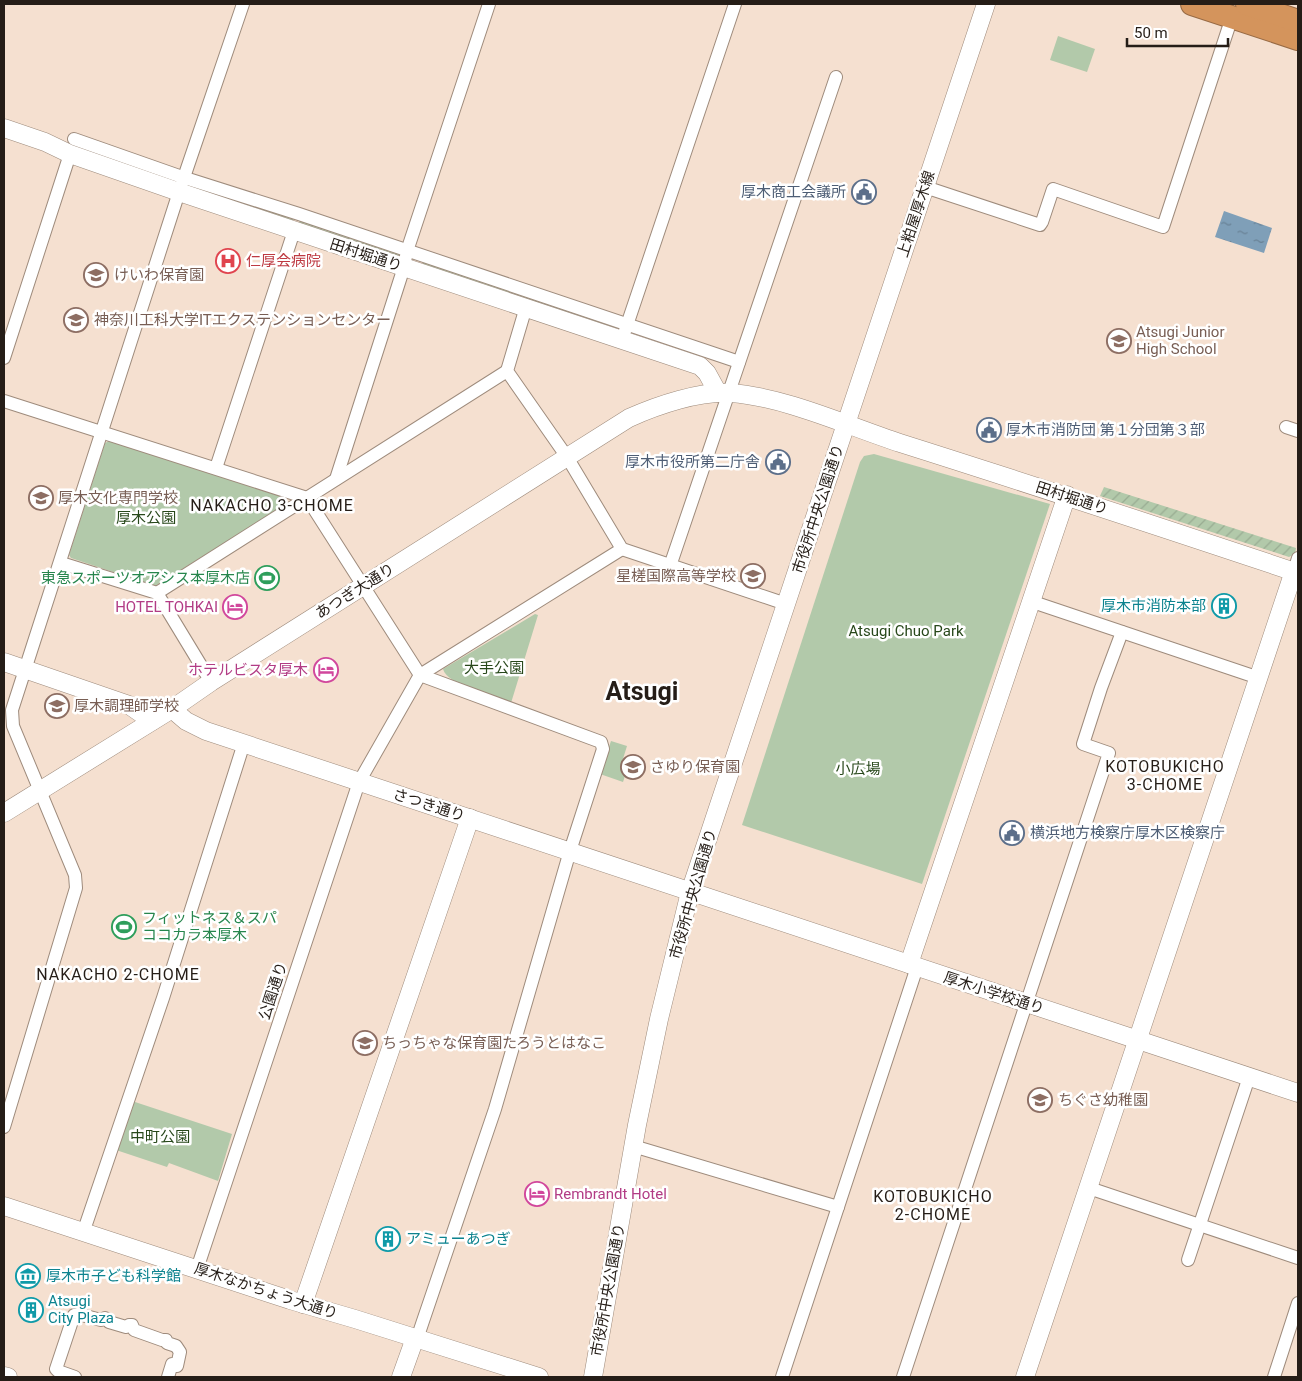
<svg xmlns="http://www.w3.org/2000/svg" width="1302" height="1381" font-family="Roboto,'Noto Sans JP',sans-serif">
	<defs>
		<pattern id="garden-furrows" width="10" height="10" patternUnits="userSpaceOnUse" patternTransform="scale(1.25)"><rect width="10" height="10" fill="#b2c9aa"/><path d="M-1 1l2-2M0 10L10 0M9 11l2-2" fill="none" stroke="#99ac92"/></pattern>
		<pattern id="water-ripples" width="26" height="14" patternUnits="userSpaceOnUse" patternTransform="scale(1.25)"><rect width="26" height="14" fill="#7f9fb8"/><path d="M2 4q2-2 4 0t4 0M15 11q2-2 4 0t4 0" fill="none" stroke="#688195"/></pattern>
	</defs>
	<rect width="100%" height="100%" fill="#f5e0d0"/>
	<g fill="#b2c9aa">
		<path d="M1058 36 1095 49 1087 72 1050 60Z"/>
		<path d="M109 441 286 498 287 504 155 586 71 558 69 555 105 443Z"/>
		<path d="M874 454 1050 504 922 884 742 825 860 462 864 456Z"/>
		<path d="M535 614 538 615 511 703C496 697 447 685 443 669Z"/>
		<path d="M611 741 627 746 622 762 628 767 623 782 600 774Z"/>
		<path d="M132 1101 232 1134 218 1181 169 1163 167 1167 116 1150Z"/>
	</g>
	<g fill="url(#garden-furrows)">
		<path d="M192 184 294 218 292 223 190 189Z"/>
		<path d="M300 220 400 253 398 259 298 225Z"/>
		<path d="M424 260 618 324 616 330 422 266Z"/>
		<path d="M1104 487 1296 548 1295 554 1289 557 1100 496Z"/>
	</g>
	<path fill="url(#water-ripples)" d="M1224 211 1272 228 1264 253 1215 237Z"/>
	<g fill="none" stroke-linecap="round" stroke-linejoin="round">
		<defs>
			<g id="street">
				<path d="M74 139 185 178 299 214 739 362"/>
				<path d="M925 187 1040 225 1042 222 1053 189 1163 227 1232 17"/>
				<path d="M526 307 507 371 567 457 622 549 786 604"/>
				<path d="M625 331 735 4"/>
				<path d="M4 358 70 154"/>
				<path d="M4 401 307 498 420 675 601 742 603 749 570 851 495 1109 422 1324 419 1333 415 1338"/>
				<path d="M1286 427 1298 431"/>
				<path d="M216 468 294 231"/>
				<path d="M336 479 404 267 407 251 489 4"/>
				<path d="M61 563 157 593 211 682"/>
				<path d="M670 566 836 77"/>
				<path d="M1294 571 1298 558"/>
				<path d="M157 593 507 371"/>
				<path d="M1030 601 1259 678"/>
				<path d="M4 1127 76 888 75 875 13 726 12 710 179 192 243 4"/>
				<path d="M633 1146 838 1207"/>
				<path d="M1089 1188 1298 1258"/>
				<path d="M83 1233 163 998 244 743"/>
				<path d="M1188 1260 1249 1077"/>
				<path d="M197 1269 359 782 420 675 622 549"/>
				<path d="M75 1377 58 1371 56 1369 74 1315 78 1314 101 1320 105 1318 107 1319 109 1322 126 1327 129 1325H132L134 1330 162 1340H166L167 1343 176 1346 180 1352 177 1366 172 1364 168 1377"/>
				<path d="M782 1377 917 967"/>
				<path d="M903 1377 1109 753 1083 744 1101 688 1122 632"/>
				<path d="M1274 1377 1298 1303"/>
			</g>
			<g id="secondary">
				<path d="M4 128 45 142 70 154 179 192 700 366 707 373 718 393"/>
				<path d="M4 662 129 705 152 721"/>
				<path d="M172 709 186 721 206 731 1298 1093"/>
				<path d="M4 813 172 709 211 682 629 418C658 405 699 391 731 393 785 397 848 426 900 443 1033 485 1166 529 1298 573"/>
				<path d="M909 964 1067 495"/>
				<path d="M4 1206 290 1300 355 1319 539 1377"/>
				<path d="M303 1304 470 818"/>
				<path d="M4 1376 8 1377"/>
				<path d="M401 1377 415 1338"/>
				<path d="M593 1377 637 1125 659 1019 690 892 986 4"/>
				<path d="M1025 1377 1294 571"/>
			</g>
			<g id="highway">
				<path d="M1192 4 1298 39"/>
				<path d="M1247 4 1298 21"/>
			</g>
		</defs>
		<use href="#street" stroke="#9e8b7c" stroke-width="14"/>
		<use href="#secondary" stroke="#9e8b7c" stroke-width="19"/>
		<use href="#highway" stroke="#976a44" stroke-width="24"/>
		<use href="#street" stroke="#fff" stroke-width="12"/>
		<use href="#secondary" stroke="#fff" stroke-width="18"/>
		<use href="#highway" stroke="#d4945c" stroke-width="22"/>
	</g>
	<defs>
		<symbol id="civic-ring" viewBox="-11 -11 22 22"><circle r="9.5" fill="#fff" stroke="#5c6f8a" stroke-width="1.5"/><path d="M-.6-6.5H3V-4.5H.6V-3L4-1V1h2V6H-6V1h2V-1L-.6-3ZM-1.2 2.5V6h2.4V2.5Z" fill="#5c6f8a"/></symbol>
		<symbol id="hospital-ring" viewBox="-11 -11 22 22"><circle r="9.5" fill="#fff" stroke="#e0444e" stroke-width="1.5"/><path d="M-5-5h3v3.5h4V-5h3V5h-3V1.5h-4V5h-3Z" fill="#e0444e"/></symbol>
		<symbol id="school-ring" viewBox="-11 -11 22 22"><circle r="9.5" fill="#fff" stroke="#8d6e63" stroke-width="1.5"/><path d="M0-5L7-2L0 1L-7-2ZM-4 1L0 2.5L4 1V4Q0 6-4 4Z" fill="#8d6e63"/></symbol>
		<symbol id="university-ring" viewBox="-11 -11 22 22"><circle r="9.5" fill="#fff" stroke="#8d6e63" stroke-width="1.5"/><path d="M0-5L7-2L0 1L-7-2ZM-4 1L0 2.5L4 1V4Q0 6-4 4Z" fill="#8d6e63"/></symbol>
		<symbol id="stadium-ring" viewBox="-11 -11 22 22"><circle r="9.5" fill="#fff" stroke="#2e9e5b" stroke-width="1.5"/><path d="M0-5a6.5 5 0 1 0 0 10a6.5 5 0 1 0 0-10ZM-3.5-1.8h7v3.6h-7Z" fill="#2e9e5b"/></symbol>
		<symbol id="building-ring" viewBox="-11 -11 22 22"><circle r="9.5" fill="#fff" stroke="#0f9aa8" stroke-width="1.5"/><path d="M-4-6H4V6H1V3H-1V6H-4ZM-2.5-4.3h1.7v1.8h-1.7ZM.8-4.3h1.7v1.8H.8ZM-2.5-1h1.7V.8h-1.7ZM.8-1h1.7V.8H.8Z" fill="#0f9aa8"/></symbol>
		<symbol id="hotel-ring" viewBox="-11 -11 22 22"><circle r="9.5" fill="#fff" stroke="#d1479c" stroke-width="1.5"/><path d="M-6-4.5h1.5V1H6V5H4.5V3h-9V5H-6ZM-4 0a1.8 1.8 0 1 1 3.6 0ZM.5 0V-2.5h3Q6-2.5 6 0Z" fill="#d1479c"/></symbol>
		<symbol id="museum-ring" viewBox="-11 -11 22 22"><circle r="9.5" fill="#fff" stroke="#0f9aa8" stroke-width="1.5"/><path d="M0-6L6-3V-2H-6V-3ZM-5-1h2V3h-2ZM-1-1h2V3h-2ZM3-1h2V3H3ZM-6 4H6V6H-6Z" fill="#0f9aa8"/></symbol>
	</defs>
	<g fill-rule="evenodd">
		<use href="#civic-ring" x="850" y="178" width="28" height="28"/>
		<use href="#hospital-ring" x="214" y="247" width="28" height="28"/>
		<use href="#school-ring" x="82" y="261" width="28" height="28"/>
		<use href="#university-ring" x="62" y="306" width="28" height="28"/>
		<use href="#school-ring" x="1105" y="327" width="28" height="28"/>
		<use href="#civic-ring" x="975" y="416" width="28" height="28"/>
		<use href="#civic-ring" x="764" y="448" width="28" height="28"/>
		<use href="#university-ring" x="27" y="484" width="28" height="28"/>
		<use href="#school-ring" x="739" y="562" width="28" height="28"/>
		<use href="#stadium-ring" x="253" y="564" width="28" height="28"/>
		<use href="#building-ring" x="1210" y="592" width="28" height="28"/>
		<use href="#hotel-ring" x="221" y="593" width="28" height="28"/>
		<use href="#hotel-ring" x="312" y="656" width="28" height="28"/>
		<use href="#university-ring" x="43" y="692" width="28" height="28"/>
		<use href="#school-ring" x="619" y="753" width="28" height="28"/>
		<use href="#civic-ring" x="998" y="819" width="28" height="28"/>
		<use href="#stadium-ring" x="110" y="913" width="28" height="28"/>
		<use href="#school-ring" x="351" y="1029" width="28" height="28"/>
		<use href="#school-ring" x="1026" y="1086" width="28" height="28"/>
		<use href="#hotel-ring" x="523" y="1180" width="28" height="28"/>
		<use href="#building-ring" x="374" y="1225" width="28" height="28"/>
		<use href="#museum-ring" x="14" y="1262" width="28" height="28"/>
		<use href="#building-ring" x="17" y="1296" width="28" height="28"/>
	</g>
	<g text-anchor="middle" dominant-baseline="central" stroke-width="5" stroke-linejoin="round" paint-order="stroke">
		<g font-size="15" fill="#4e5e75" stroke="#fff" text-anchor="end">
			<text x="846" y="192">厚木商工会議所</text>
			<text x="1006" y="430" text-anchor="start">厚木市消防団 第１分団第３部</text>
			<text x="760" y="462">厚木市役所第二庁舎</text>
			<text x="1030" y="833" text-anchor="start">横浜地方検察庁厚木区検察庁</text>
		</g>
		<g font-size="15" fill="#251d17" stroke="#fff">
			<text transform="translate(916 214) rotate(-72)">上粕屋厚木線</text>
			<text transform="translate(366 255) rotate(18)">田村堀通り</text>
			<text transform="translate(1072 498) rotate(18)">田村堀通り</text>
			<text transform="translate(818 509) rotate(-72)">市役所中央公園通り</text>
			<text transform="translate(355 591) rotate(-32)">あつぎ大通り</text>
			<text transform="translate(429 805) rotate(18)">さつき通り</text>
			<text transform="translate(693 894) rotate(-74)">市役所中央公園通り</text>
			<text transform="translate(273 991) rotate(-72)">公園通り</text>
			<text transform="translate(994 993) rotate(18)">厚木小学校通り</text>
			<text transform="translate(608 1290) rotate(-80)">市役所中央公園通り</text>
			<text transform="translate(266 1291) rotate(18)">厚木なかちょう大通り</text>
		</g>
		<g font-size="15" fill="#be3a42" stroke="#fff" text-anchor="start">
			<text x="246" y="261">仁厚会病院</text>
		</g>
		<g font-size="15" fill="#785e54" stroke="#fff" text-anchor="start">
			<text x="114" y="275">けいわ保育園</text>
			<text x="94" y="320">神奈川工科大学ITエクステンションセンター</text>
			<text x="1136" y="332">Atsugi Junior<tspan x="1136" dy="17">High School</tspan></text>
			<text x="58" y="498">厚木文化専門学校</text>
			<text x="736" y="576" text-anchor="end">星槎国際高等学校</text>
			<text x="74" y="706">厚木調理師学校</text>
			<text x="650" y="767">さゆり保育園</text>
			<text x="382" y="1043">ちっちゃな保育園たろうとはなこ</text>
			<text x="1058" y="1100">ちぐさ幼稚園</text>
		</g>
		<g font-size="15" fill="#28481b" stroke="#fff">
			<text x="146" y="518">厚木公園</text>
			<text x="906" y="631">Atsugi Chuo Park</text>
			<text x="494" y="668">大手公園</text>
			<text x="858" y="769">小広場</text>
			<text x="160" y="1137">中町公園</text>
		</g>
		<g font-size="15" fill="#27864d" stroke="#fff" text-anchor="end">
			<text x="250" y="578">東急スポーツオアシス本厚木店</text>
			<text x="142" y="918" text-anchor="start">フィットネス＆スパ<tspan x="142" dy="17">ココカラ本厚木</tspan></text>
		</g>
		<g font-size="15" fill="#0d838f" stroke="#fff" text-anchor="start">
			<text x="1206" y="606" text-anchor="end">厚木市消防本部</text>
			<text x="406" y="1239">アミューあつぎ</text>
			<text x="46" y="1276">厚木市子ども科学館</text>
			<text x="48" y="1301">Atsugi<tspan x="48" dy="17">City Plaza</tspan></text>
		</g>
		<g font-size="15" fill="#b23c85" stroke="#fff" text-anchor="end">
			<text x="218" y="607">HOTEL TOHKAI</text>
			<text x="308" y="670">ホテルビスタ厚木</text>
			<text x="554" y="1194" text-anchor="start">Rembrandt Hotel</text>
		</g>
		<g font-size="16" letter-spacing="1" fill="#251d17" stroke="#fff">
			<text x="272" y="505">NAKACHO 3-CHOME</text>
			<text x="1165" y="766">KOTOBUKICHO<tspan x="1165" dy="18">3-CHOME</tspan></text>
			<text x="118" y="974">NAKACHO 2-CHOME</text>
			<text x="933" y="1196">KOTOBUKICHO<tspan x="933" dy="18">2-CHOME</tspan></text>
		</g>
		<g font-size="25" font-weight="bold" fill="#251d17" stroke="#fff">
			<text x="642" y="691">Atsugi</text>
		</g>
	</g>
	<rect width="1302" height="1381" fill="none" stroke="#251d17" stroke-width="10"/>
	<path d="M1127 38v8h101v-8" fill="none" stroke="#251d17" stroke-width="2.5"/>
	<text x="1134" y="38" font-size="15" fill="#251d17" stroke="#ffffff" stroke-width="4" paint-order="stroke">50 m</text>
</svg>
